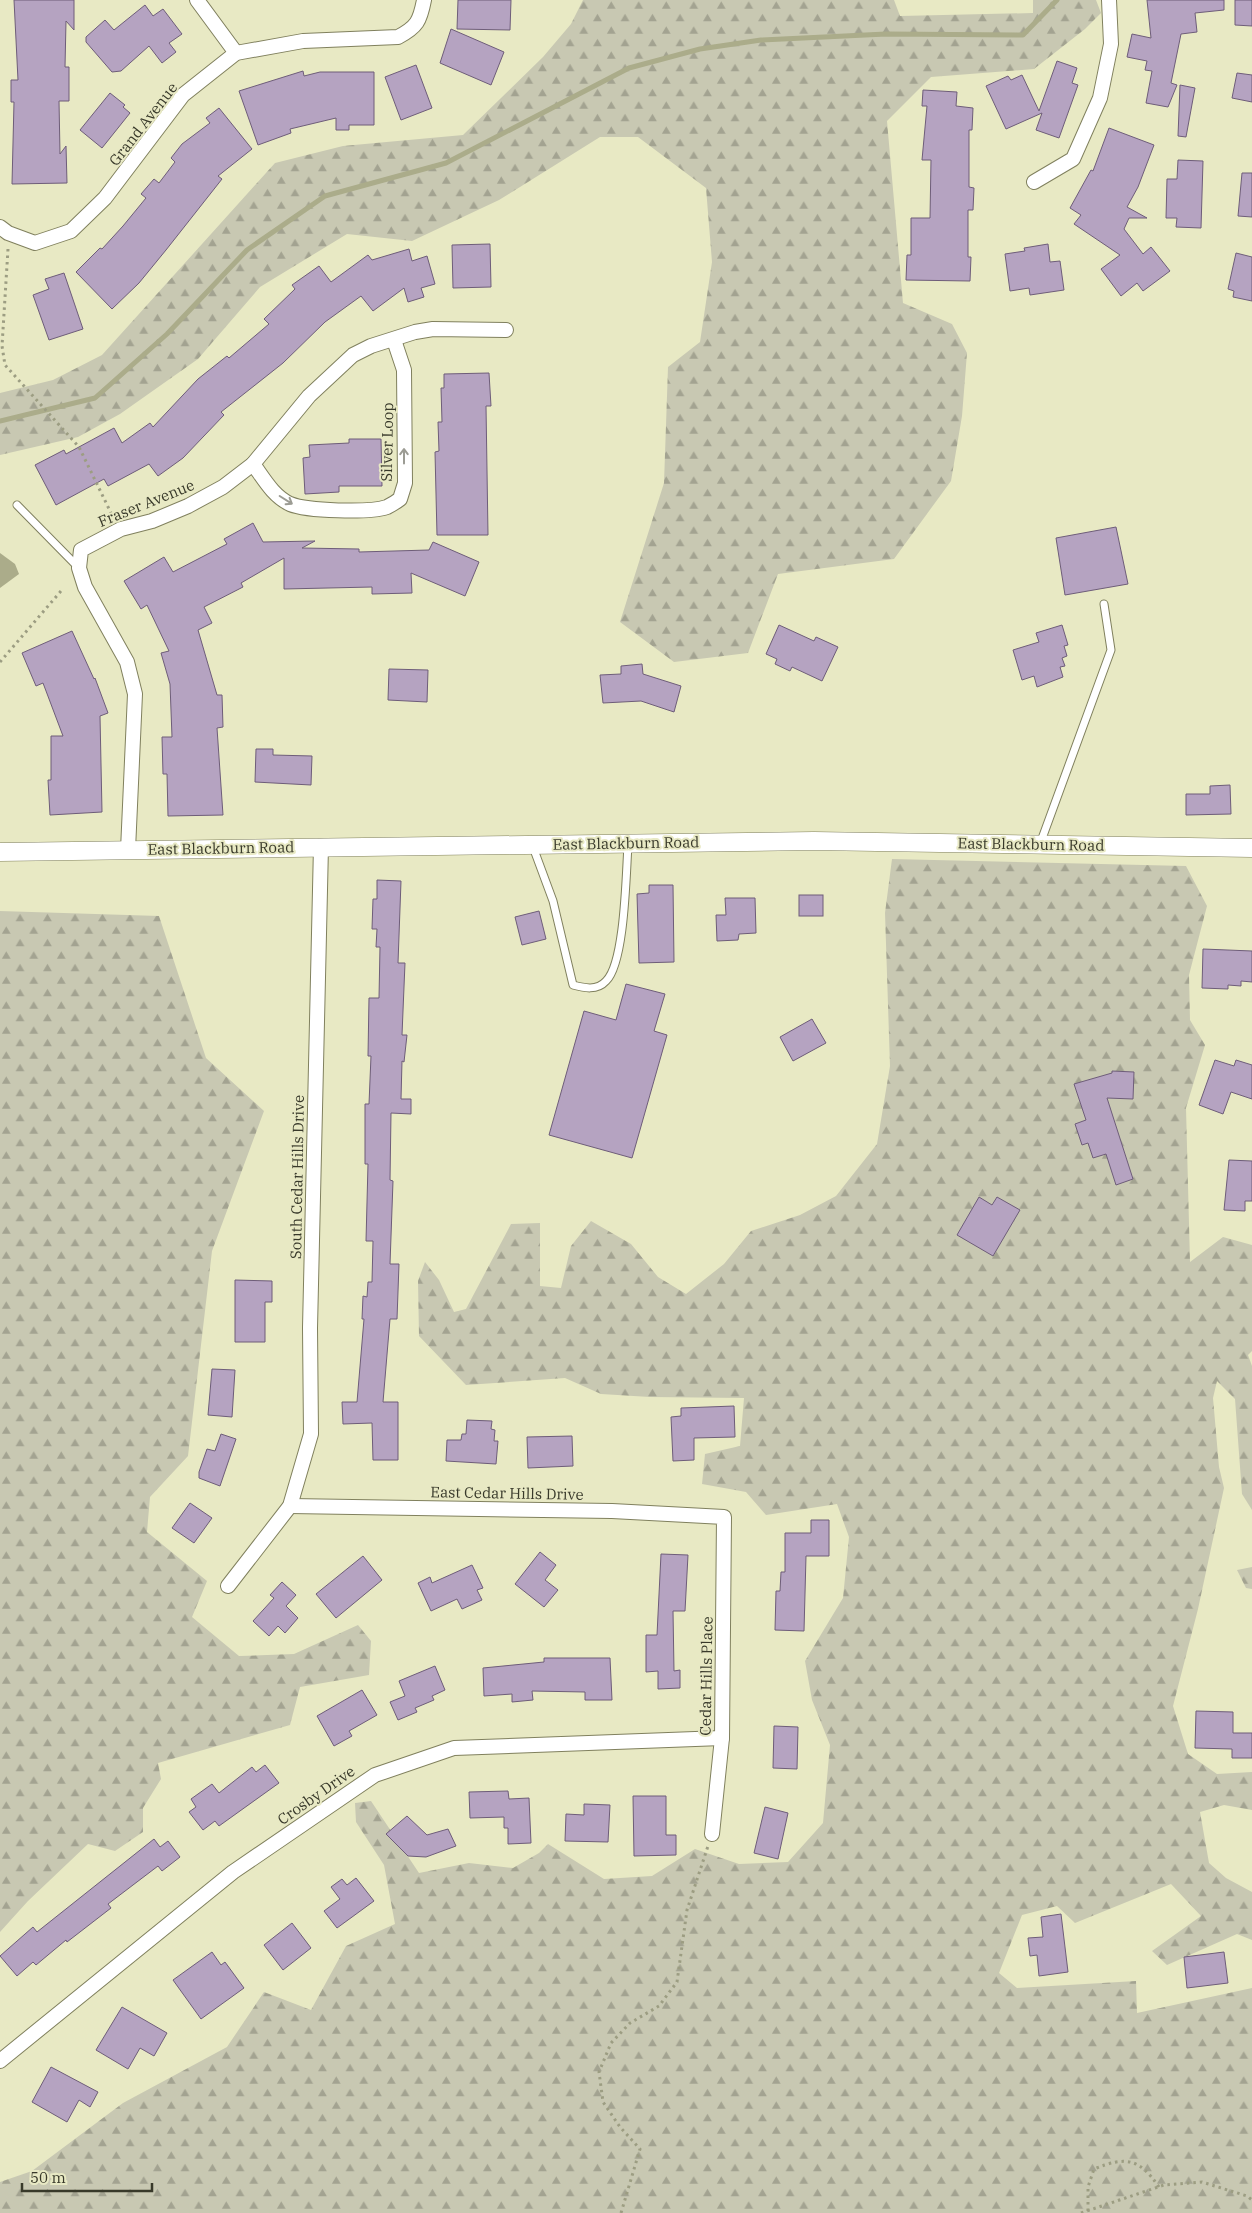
<svg xmlns="http://www.w3.org/2000/svg" width="1252" height="2213" font-family="'IBM Plex Serif',serif">
	<defs>
		<pattern id="forest-firs" width="22" height="20" patternUnits="userSpaceOnUse" patternTransform="scale(1.25)"><rect width="22" height="20" fill="#c8c8b2"/><path d="M5 1l3.5 6h-7zM16 11l3.5 6h-7z" fill="#a3a391"/></pattern>
	</defs>
	<rect width="100%" height="100%" fill="#e8e9c4"/>
	<g fill="url(#forest-firs)">
		<path d="M583 0H894L900 16 1033 13V0H1096L1101 13 1085 29 1034 69 931 77 887 121 903 303 952 324 967 353 962 416 951 481 894 559 778 574 748 653 674 662 620 622 664 483 668 367 700 342 712 262 706 188 638 137H600L499 200 412 241 347 234 260 287 198 359 120 414 78 437 0 455V393L53 380 102 355 275 163 343 146 463 135 543 57 571 24Z"/>
		<path d="M892 859 1186 866 1207 906 1189 975 1190 1020 1205 1045 1186 1108 1190 1262 1223 1237 1252 1245V1351L1248 1355 1252 1366V1510L1242 1494 1235 1399 1217 1381 1213 1398 1219 1467 1224 1488 1198 1609 1173 1706 1188 1754 1217 1774 1252 1772V1810L1224 1805 1200 1812 1209 1863 1226 1878 1252 1892V1940L1237 1934 1167 1965 1152 1951 1201 1916 1171 1884 1075 1923 1057 1906 1022 1915 999 1973 1017 1988 1136 1981 1137 2013 1252 1988V2213H0V2182L32 2171 123 2103 227 2047 264 1992 311 2010 346 1946 395 1924 384 1865 356 1822 355 1803 371 1801 419 1873 469 1863 513 1868 539 1853 548 1844 604 1879 652 1876 695 1849 739 1864 788 1862 823 1823 830 1745 812 1700 805 1661 843 1598 849 1537 837 1504 766 1515 746 1492 702 1484 705 1454 740 1446 744 1398 650 1397 601 1394 565 1378 466 1385 419 1336 418 1281 425 1262 439 1280 454 1312 466 1309 511 1224 540 1223V1286L561 1288 571 1246 591 1221 631 1244 658 1277 686 1294 724 1264 751 1231 800 1215 836 1196 877 1144 890 1066 885 913Z"/>
		<path d="M0 911 159 916 206 1058 264 1111 212 1251 188 1456 150 1497 147 1532 207 1581 192 1617 239 1656 294 1654 358 1625 371 1641 369 1675 300 1687 290 1725 158 1763 161 1779 143 1808V1832L115 1851 88 1844 28 1901 0 1932Z"/>
		<path d="M1252 1567V1589L1246 1588 1237 1570Z"/>
	</g>
	<path fill="#abac8a" d="M0 553 15 564 19 574 0 588Z"/>
	<g fill="none" stroke-linecap="round" stroke-linejoin="round">
		<path stroke="#abac8a" stroke-width="5" d="M0 421 95 398 167 334 247 250 325 196 446 163 629 68 700 49 761 40 886 34 1023 35 1057 0"/>
	</g>
	<g fill="#b5a3c1" stroke="#6e5d79">
		<path d="M14 0H74V30L66 21 65 67H69V101H59L60 154 66 146 67 183 12 184 14 102H11V80H18Z"/>
		<path d="M458 0H511L510 30 457 29Z"/>
		<path d="M1147 0H1224V10L1195 13 1197 32 1181 34 1171 83 1177 85 1168 107 1146 103 1152 71 1145 70 1147 61 1127 57 1132 34 1151 38Z"/>
		<path d="M1235 0H1252V26L1235 25Z"/>
		<path d="M145 5 153 16 163 9 182 34 169 43 176 52 162 63 149 46 121 71 112 72 86 42V37L105 20 114 30Z"/>
		<path d="M451 29 504 52 491 85 440 63Z"/>
		<path d="M1057 61 1077 68 1072 83 1078 85 1059 138 1036 130 1042 113 1006 129 986 86 1008 76 1011 80 1022 75 1039 111Z"/>
		<path d="M416 65 432 108 401 120 385 77Z"/>
		<path d="M303 71 304 76 320 72H374V125H349V130H336V118L290 129 291 133 258 145 239 91Z"/>
		<path d="M1237 73 1252 75V102L1232 98Z"/>
		<path d="M1180 85 1195 88 1186 137 1178 136Z"/>
		<path d="M923 90 957 92 956 106 973 108 972 130H969V187L974 188 973 210H968V257H971L970 281 906 280 907 255H911V218H930L931 160H922L927 106H922Z"/>
		<path d="M110 93 125 105 123 107 130 113 102 148 80 130Z"/>
		<path d="M219 108 252 149 218 176 222 179 166 250 139 283 112 309 76 272 100 248 102 249 123 226 146 198 141 194 154 179 159 183 175 162 171 158 182 144 210 123 206 118Z"/>
		<path d="M1109 128 1154 145 1138 187 1127 207 1147 218H1129L1124 229 1143 254 1151 247 1170 271 1143 291 1137 283 1121 296 1101 269 1120 255 1074 224 1081 215 1070 208 1091 170 1093 171Z"/>
		<path d="M1178 160 1203 161 1201 228 1176 227 1177 218H1166L1167 179H1177Z"/>
		<path d="M1242 173H1252V217L1238 216Z"/>
		<path d="M490 244 491 287 453 288 452 245Z"/>
		<path d="M1048 244 1050 262 1060 261 1064 290 1030 295 1029 288 1010 291 1005 254 1025 251 1024 248Z"/>
		<path d="M409 249 412 261 427 256 435 284 421 288 424 297 408 302 404 288 373 311 361 296 325 322 283 363 221 412 224 415 183 458 158 476 149 464 108 486 104 479 56 505 35 465 64 450 66 454 114 428 122 443 150 423 153 427 198 379 227 356 229 358 269 324 264 319 295 289 292 285 319 266 331 282 368 255 372 260Z"/>
		<path d="M1236 253 1252 257V301L1233 297 1234 291 1228 289Z"/>
		<path d="M64 273 83 329 49 340 33 295 49 289 45 279Z"/>
		<path d="M489 373 491 406H486L488 535H437L435 452 439 451 438 422H442L441 388H444V374Z"/>
		<path d="M349 439H381L382 486H339V492L305 494 303 458 310 457 309 445 349 443Z"/>
		<path d="M253 523 263 542 315 541 302 548 359 549V552L429 550 433 542 479 562 465 596 411 573 412 593 372 594V587L284 589V558L241 583 243 587 204 607 212 623 198 630 217 695H222L223 727 217 728 223 815 168 816 167 774H163L162 737H172L170 684 161 653 169 651 147 605 141 609 124 581 164 557 173 572 227 544 224 539Z"/>
		<path d="M1116 527 1128 584 1065 595 1056 538Z"/>
		<path d="M779 625 814 641 816 637 838 647 822 681 792 667 790 671 775 664 777 659 766 654Z"/>
		<path d="M1062 625 1068 645 1064 646 1067 656 1062 658 1065 666 1060 667 1063 677 1037 687 1034 676 1022 680 1013 650 1039 642 1036 633Z"/>
		<path d="M72 631 94 679 95 678 108 713 100 716 102 812 50 815 48 780H51V736H63L43 683 36 686 22 653Z"/>
		<path d="M642 664 643 674 681 686 674 712 641 701 603 703 600 675 621 674V666Z"/>
		<path d="M389 669 428 670 427 702 388 700Z"/>
		<path d="M256 749H273V755L312 756 311 785 255 782Z"/>
		<path d="M1230 785 1231 814 1186 815V794H1210V786Z"/>
		<path d="M377 880 401 881 398 963H405L402 1035H407L404 1062 402 1061 401 1099H411V1114L391 1113 390 1180 393 1181 390 1264H399L397 1319H390L383 1402H398V1460H373L372 1423 343 1424 342 1402H357L364 1319H362L363 1296 367 1297 368 1282H372L373 1241H366L368 1164H365V1104H369L371 1056H368L369 998H379L380 947H376L377 929H372L373 899H377Z"/>
		<path d="M649 885H673L674 962 639 963 637 894 649 893Z"/>
		<rect x="799" y="895" width="24" height="21"/>
		<path d="M725 898H755L756 933 739 934 738 940 717 941 716 915H726Z"/>
		<path d="M539 911 546 939 522 945 515 917Z"/>
		<path d="M1203 949 1252 951V982L1241 981V986L1228 985V989L1202 988Z"/>
		<path d="M626 984 665 994 654 1031 667 1035 632 1158 549 1135 584 1011 616 1020Z"/>
		<path d="M812 1019 826 1043 793 1061 780 1037Z"/>
		<path d="M1215 1060 1234 1066 1236 1060 1252 1065V1099L1231 1092 1223 1114 1199 1105Z"/>
		<path d="M1112 1071 1134 1072 1133 1099 1107 1098 1133 1179 1116 1185 1106 1154 1093 1158 1088 1143 1082 1145 1075 1124 1086 1120 1074 1084 1112 1073Z"/>
		<path d="M1229 1160 1252 1161V1201H1245V1211L1224 1210Z"/>
		<path d="M979 1197 992 1205 997 1197 1020 1210 993 1256 957 1235Z"/>
		<path d="M235 1280 272 1281V1302H265V1342H235Z"/>
		<path d="M212 1369 235 1370 232 1417 208 1415Z"/>
		<path d="M734 1406 735 1437 694 1438V1460L673 1461 671 1417 681 1416V1408Z"/>
		<path d="M467 1420 492 1421 491 1429 495 1430 494 1441H498L496 1464 446 1461 447 1440H461L462 1434H466Z"/>
		<path d="M221 1434 236 1439 220 1486 199 1478V1472L207 1449 215 1451Z"/>
		<path d="M572 1436 573 1466 528 1468 527 1437Z"/>
		<path d="M190 1503 212 1518 194 1543 172 1528Z"/>
		<path d="M811 1520H829V1556H806L804 1631 775 1630 776 1591H780L781 1572H785V1533H811Z"/>
		<path d="M540 1552 556 1565 545 1580 558 1590 544 1607 515 1584Z"/>
		<path d="M661 1554 688 1555 685 1611H673L674 1671 680 1670V1688L658 1689V1671L646 1672V1635H657Z"/>
		<path d="M363 1556 382 1580 336 1618 316 1594Z"/>
		<path d="M472 1565 483 1588 477 1590 482 1600 462 1609 457 1599 431 1611 418 1583 430 1577 432 1583Z"/>
		<path d="M282 1582 296 1595 286 1606 298 1618 285 1633 278 1626 269 1636 253 1621 274 1598 270 1595Z"/>
		<path d="M544 1658H610L612 1700H585V1692L532 1691 533 1700 512 1702V1694L484 1696 483 1668 544 1662Z"/>
		<path d="M435 1666 445 1690 432 1696 434 1700 415 1708 417 1712 398 1720 390 1702 405 1696 399 1681Z"/>
		<path d="M362 1690 377 1715 349 1731 352 1736 334 1746 317 1716Z"/>
		<path d="M1196 1711 1233 1712V1733H1252V1758H1232V1749L1195 1748Z"/>
		<path d="M774 1726 798 1727 797 1769 773 1768Z"/>
		<path d="M265 1765 279 1783 219 1826 215 1821 203 1830 189 1812 196 1807 191 1799 212 1784 219 1793 252 1767 256 1772Z"/>
		<path d="M508 1791 509 1799 529 1798 531 1843 508 1844V1828H504V1817L470 1818 469 1792Z"/>
		<path d="M633 1796H666V1835H676V1855L634 1856Z"/>
		<path d="M584 1804 610 1805 608 1842 565 1841 566 1814 584 1815Z"/>
		<path d="M765 1807 788 1813 778 1859 754 1853Z"/>
		<path d="M407 1816 427 1835 448 1829 456 1846 426 1857 408 1856 386 1834Z"/>
		<path d="M154 1839 160 1847 168 1841 180 1857 162 1871 158 1866 108 1904 111 1908 67 1942 66 1940 36 1965 33 1962 17 1976 0 1956 33 1927 37 1932Z"/>
		<path d="M356 1878 374 1901 337 1928 324 1911 340 1899 331 1887 342 1879 347 1885Z"/>
		<path d="M1061 1914 1068 1972 1039 1976 1037 1955 1030 1956 1028 1938 1043 1937 1041 1917Z"/>
		<path d="M292 1923 311 1948 283 1970 264 1945Z"/>
		<path d="M212 1952 221 1965 225 1962 244 1988 201 2019 173 1980Z"/>
		<path d="M1224 1952 1228 1983 1187 1988 1184 1957Z"/>
		<path d="M122 2007 167 2033 154 2056 140 2048 128 2069 96 2050Z"/>
		<path d="M51 2067 98 2092 90 2107 79 2100 67 2122 32 2102Z"/>
	</g>
	<g fill="none" stroke-linecap="round" stroke-linejoin="round">
		<defs>
			<g id="service">
				<path d="M17 505 78 567"/>
				<path d="M1040 844 1111 650 1104 604"/>
				<path d="M533 847 553 901 573 985C584 988 597 991 606 981 625 963 626 873 628 845"/>
			</g>
			<g id="minor">
				<path d="M197 0 236 53"/>
				<path d="M1034 182 1073 159 1100 98 1111 44 1109 0"/>
				<path d="M0 227 8 233 35 243 71 231 105 198 183 95 236 53 303 41 398 37C417 27 420 21 424 0"/>
				<path d="M253 464C264 479 273 496 290 504 307 511 369 513 387 507 391 505 396 502 400 499L405 483 404 370 394 340"/>
				<path d="M128 850 135 694 127 662 85 587 79 568 81 550 121 529 152 521 188 506 223 487 253 464 309 396 353 355 371 346 415 332 433 329 506 330"/>
				<path d="M290 1506 612 1511 724 1517 722 1738 712 1834"/>
				<path d="M228 1586 290 1506 311 1434 310 1328 321 846"/>
				<path d="M0 2061 233 1872 375 1775 454 1748 722 1738"/>
			</g>
			<path id="tertiary" d="M0 852 814 841 1252 848"/>
		</defs>
		<use href="#service" stroke="#80805e" stroke-width="9"/>
		<use href="#minor" stroke="#80805e" stroke-width="16"/>
		<use href="#tertiary" stroke="#80805e" stroke-width="19"/>
		<g stroke="#9c9d82" stroke-width="3" stroke-dasharray="2.5 4" stroke-linecap="butt">
			<path d="M8 249 2 346 5 365 79 447 111 513"/>
			<path d="M0 662 61 591"/>
			<path d="M1088 2211V2187L1094 2169C1126 2156 1139 2158 1159 2187"/>
			<path d="M621 2213 640 2149 620 2127 603 2102 599 2072 611 2043 630 2023 659 2006 677 1982 687 1910 708 1846"/>
			<path d="M1081 2213 1164 2185 1202 2182 1247 2196 1252 2200"/>
		</g>
		<use href="#service" stroke="#fff" stroke-width="7"/>
		<use href="#minor" stroke="#fff" stroke-width="14"/>
		<use href="#tertiary" stroke="#fff" stroke-width="18"/>
	</g>
	<defs><path id="oneway-shaft" d="M-6 0H5M1.5-3L5.5 0L1.5 3" fill="none" stroke-width="1.6" stroke-linecap="round" stroke-linejoin="round" transform="scale(1.25)"/></defs>
	<g stroke="#9c9c94">
		<use href="#oneway-shaft" transform="translate(404 456) rotate(-90)"/>
		<use href="#oneway-shaft" transform="translate(286 500) rotate(32)"/>
	</g>
	<g text-anchor="middle" dominant-baseline="central" stroke-width="4" stroke-linejoin="round" paint-order="stroke">
		<g font-size="15" fill="#38392a" stroke="#e8e9c4">
			<text transform="translate(143 124) rotate(-52)">Grand Avenue</text>
			<text transform="translate(387 442) rotate(-89)">Silver Loop</text>
			<text transform="translate(146 503) rotate(-22)">Fraser Avenue</text>
			<text transform="translate(626 843) rotate(-1)">East Blackburn Road</text>
			<text transform="translate(1031 844) rotate(1)">East Blackburn Road</text>
			<text transform="translate(221 848) rotate(-1)">East Blackburn Road</text>
			<text transform="translate(297 1177) rotate(-89)">South Cedar Hills Drive</text>
			<text transform="translate(507 1493) rotate(1)">East Cedar Hills Drive</text>
			<text transform="translate(706 1676) rotate(-89)">Cedar Hills Place</text>
			<text transform="translate(316 1795) rotate(-35)">Crosby Drive</text>
		</g>
	</g>
	<path d="M22 2183v8h130v-8" fill="none" stroke="#38392a" stroke-width="2.5"/>
	<text x="30" y="2183" font-size="15" fill="#38392a" stroke="#e8e9c4" stroke-width="4" paint-order="stroke">50 m</text>
</svg>
